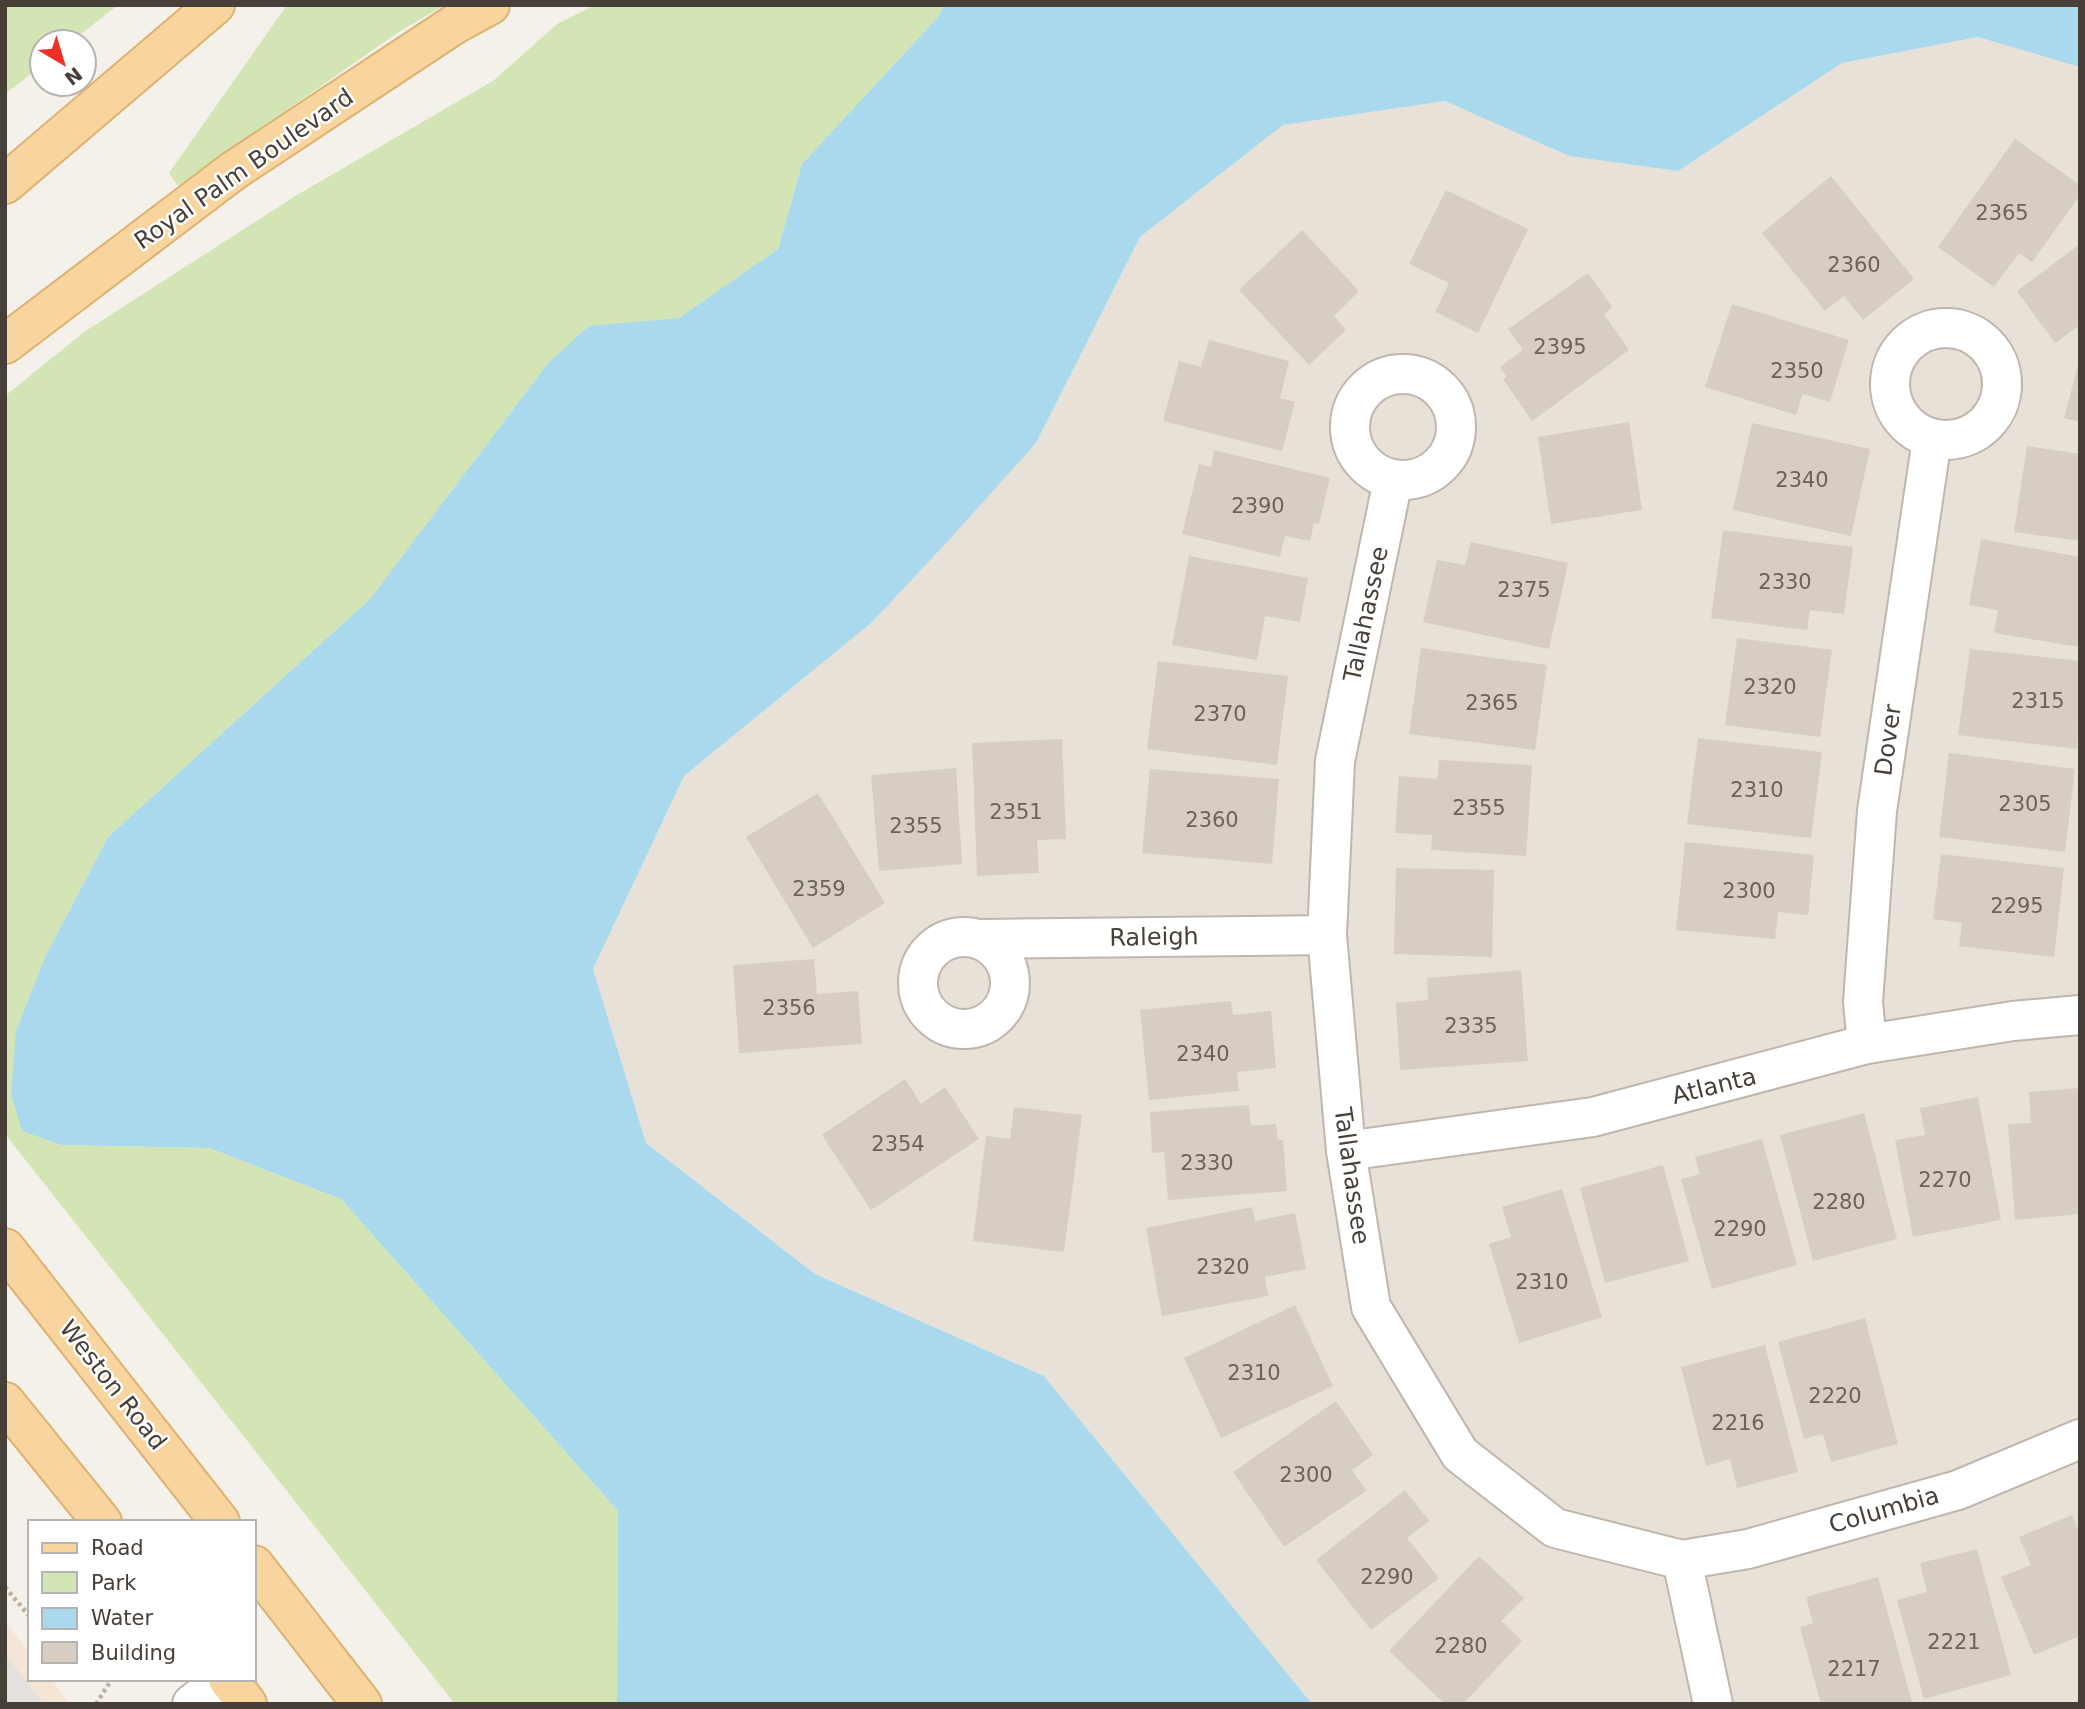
<svg xmlns="http://www.w3.org/2000/svg" width="2085" height="1709" font-family="'DejaVu Sans',sans-serif">
	<rect width="100%" height="100%" fill="#f4f0ea"/>
	<path fill="#e7e1d8" d="M1978 37 2080 67V1704H1312L1044 1376 815 1274 646 1143 593 969 684 776 871 623 1036 443 1140 237 1283 125 1445 101 1569 156 1678 171 1842 63Z"/>
	<path fill="#f4e5d7" d="M5 1622 30 1653V1679H51L70 1704H5Z"/>
	<g fill="#d4e5b5">
		<path d="M5 5H118L71 42H42V65L5 94Z"/>
		<path d="M287 5H445L400 31 178 186 169 173Z"/>
		<path d="M595 5H945L937 18 802 164 778 249 679 318 589 327 548 363 370 599 108 837 45 957 16 1031 62 1145 209 1148 341 1199 618 1511 617 1704H455L5 1134V396L84 332 297 195 493 81 557 24Z"/>
	</g>
	<path fill="#e3e0de" d="M5 1654 44 1704H5Z"/>
	<path fill="#aad8ec" d="M945 5H2080V67L1978 37 1842 63 1678 171 1569 156 1445 101 1283 125 1140 237 1036 443 949 540 871 623 684 776 593 969 646 1143 815 1274 1044 1376 1312 1704H617L618 1511 341 1199 209 1148 62 1145 22 1131 11 1094 16 1031 45 957 108 837 370 599 548 363 589 326 679 318 778 249 802 164 937 18Z"/>
	<g fill="#d8cdc3">
		<path d="M2015 139 2080 185V195L2032 262 2019 253 1994 287 1938 247Z"/>
		<path d="M1831 176 1914 279 1863 320 1844 296 1825 311 1762 233Z"/>
		<path d="M1446 190 1528 229 1478 333 1435 312 1449 283 1409 264Z"/>
		<path d="M1302 230 1359 291 1334 316 1346 330 1309 365 1239 290Z"/>
		<path d="M2080 244V325L2055 343 2017 291Z"/>
		<path d="M1588 273 1612 307 1604 314 1629 350 1532 421 1503 379 1507 377 1500 367 1523 350 1508 329Z"/>
		<path d="M1732 304 1849 340 1830 402 1803 394 1796 415 1705 387Z"/>
		<path d="M1209 340 1289 361 1280 398 1295 402 1282 451 1163 421 1179 361 1201 367Z"/>
		<path d="M2080 358V422L2064 418Z"/>
		<path d="M1629 422 1642 510 1551 524 1538 437Z"/>
		<path d="M1752 423 1870 449 1851 536 1733 510Z"/>
		<path d="M2027 446 2080 454V541L2014 532Z"/>
		<path d="M1214 450 1330 478 1319 524 1314 523 1310 541 1285 536 1280 557 1182 534 1199 464 1211 467Z"/>
		<path d="M1723 530 1853 547 1844 614 1810 610 1807 630 1711 618Z"/>
		<path d="M1981 539 2080 557V647L1994 633 1998 610 1969 605Z"/>
		<path d="M1471 542 1568 563 1549 649 1423 622 1437 560 1465 565Z"/>
		<path d="M1189 556 1308 578 1300 622 1265 616 1257 660 1172 645Z"/>
		<path d="M1737 638 1832 650 1820 737 1725 725Z"/>
		<path d="M1421 648 1547 665 1535 750 1409 734Z"/>
		<path d="M1970 649 2080 661 2077 749 1958 735Z"/>
		<path d="M1158 661 1288 676 1277 765 1147 749Z"/>
		<path d="M1698 738 1822 752 1811 838 1687 824Z"/>
		<path d="M1062 739 1066 839 1037 840 1039 873 977 876 972 743Z"/>
		<path d="M1949 753 2075 769 2065 852 1939 837Z"/>
		<path d="M1439 760 1532 765 1526 856 1431 850 1432 835 1395 833 1399 776 1437 779Z"/>
		<path d="M956 768 962 864 879 871 871 775Z"/>
		<path d="M1150 769 1279 779 1272 864 1142 853Z"/>
		<path d="M818 793 885 903 813 948 746 837Z"/>
		<path d="M1685 842 1814 855 1808 915 1778 912 1775 939 1676 930Z"/>
		<path d="M1941 854 2064 868 2054 957 1959 946 1962 923 1933 919Z"/>
		<path d="M1396 868 1494 870 1492 957 1394 954Z"/>
		<path d="M814 959 817 994 858 991 862 1044 739 1053 733 965Z"/>
		<path d="M1521 970 1528 1061 1400 1070 1396 1003 1428 1000 1427 978Z"/>
		<path d="M1231 1001 1233 1015 1271 1011 1276 1068 1237 1072 1239 1091 1149 1100 1140 1010Z"/>
		<path d="M905 1079 921 1104 945 1087 979 1139 871 1210 822 1135Z"/>
		<path d="M2080 1088V1214L2015 1220 2008 1124 2031 1123 2029 1092Z"/>
		<path d="M1978 1097 2001 1220 1913 1237 1895 1140 1925 1135 1920 1108Z"/>
		<path d="M1249 1105 1251 1126 1276 1124 1278 1140H1283L1287 1191 1168 1200 1164 1152 1152 1153 1150 1112Z"/>
		<path d="M1014 1107 1082 1115 1064 1252 973 1241 986 1136 1010 1139Z"/>
		<path d="M1864 1113 1897 1239 1813 1261 1780 1135Z"/>
		<path d="M1762 1139 1797 1265 1712 1289 1681 1179 1700 1174 1695 1157Z"/>
		<path d="M1663 1165 1689 1261 1605 1283 1580 1188Z"/>
		<path d="M1562 1189 1602 1317 1519 1343 1489 1244 1511 1237 1502 1207Z"/>
		<path d="M1252 1207 1255 1221 1295 1213 1306 1269 1265 1277 1268 1296 1162 1316 1146 1228Z"/>
		<path d="M1295 1305 1333 1386 1221 1438 1184 1358Z"/>
		<path d="M1865 1318 1898 1444 1831 1462 1823 1434 1804 1439 1778 1342Z"/>
		<path d="M1765 1345 1798 1472 1737 1488 1730 1459 1706 1466 1681 1367Z"/>
		<path d="M1336 1401 1373 1455 1352 1470 1366 1491 1284 1547 1233 1472Z"/>
		<path d="M1405 1490 1429 1521 1407 1538 1439 1578 1371 1630 1316 1560Z"/>
		<path d="M2072 1515 2080 1533V1636L2034 1655 2001 1577 2031 1565 2019 1537Z"/>
		<path d="M1977 1549 2011 1675 1924 1699 1897 1600 1927 1592 1920 1563Z"/>
		<path d="M1479 1556 1524 1598 1501 1621 1522 1641 1463 1704H1445L1389 1651Z"/>
		<path d="M1878 1577 1912 1702 1821 1704 1800 1627 1813 1623 1806 1597Z"/>
	</g>
	<g fill="none" stroke-linecap="round" stroke-linejoin="round">
		<defs>
			<g id="minor">
				<circle cx="1946" cy="384" r="56"/>
				<circle cx="1403" cy="427" r="53"/>
				<path d="M1393 480 1335 761 1327 935 1346 1151 1371 1307 1460 1454 1555 1528 1682 1560 1748 1549 1958 1490 2080 1439"/>
				<circle cx="964" cy="983" r="46"/>
				<path d="M981 939 1327 935"/>
				<path d="M1867 1044 1863 1002 1877 811 1932 439"/>
				<path d="M1346 1151 1593 1117 1867 1044 2013 1021 2080 1015"/>
				<path d="M1682 1560 1713 1704"/>
				<path d="M192 1704 224 1679"/>
			</g>
			<g id="major">
				<path d="M5 184 215 5"/>
				<path d="M5 344 233 171 455 24 490 5"/>
				<path d="M5 1248 220 1522"/>
				<path d="M5 1402 102 1522"/>
				<path d="M254 1565 362 1704"/>
				<path d="M228 1679 247 1704"/>
			</g>
		</defs>
		<use href="#minor" stroke="#bfb6ad" stroke-width="42"/>
		<use href="#major" stroke="#ddb16f" stroke-width="42"/>
		<g stroke="#c0b19f" stroke-width="4.5" stroke-dasharray="3.5 3.5" stroke-linecap="butt">
			<path d="M5 1587 30 1617"/>
			<path d="M96 1704 112 1679"/>
		</g>
		<use href="#minor" stroke="#fff" stroke-width="38"/>
		<use href="#major" stroke="#f8d59e" stroke-width="38"/>
	</g>
	<g text-anchor="middle" dominant-baseline="central" stroke-width="5" stroke-linejoin="round" paint-order="stroke">
		<g font-size="21" fill="#6b635b">
			<text x="2002" y="213">2365</text>
			<text x="1854" y="265">2360</text>
			<text x="1560" y="347">2395</text>
			<text x="1797" y="371">2350</text>
			<text x="1802" y="480">2340</text>
			<text x="1258" y="506">2390</text>
			<text x="1785" y="582">2330</text>
			<text x="1524" y="590">2375</text>
			<text x="1770" y="687">2320</text>
			<text x="2038" y="701">2315</text>
			<text x="1492" y="703">2365</text>
			<text x="1220" y="714">2370</text>
			<text x="1757" y="790">2310</text>
			<text x="2025" y="804">2305</text>
			<text x="1479" y="808">2355</text>
			<text x="1016" y="812">2351</text>
			<text x="1212" y="820">2360</text>
			<text x="916" y="826">2355</text>
			<text x="819" y="889">2359</text>
			<text x="1749" y="891">2300</text>
			<text x="2017" y="906">2295</text>
			<text x="789" y="1008">2356</text>
			<text x="1471" y="1026">2335</text>
			<text x="1203" y="1054">2340</text>
			<text x="898" y="1144">2354</text>
			<text x="1207" y="1163">2330</text>
			<text x="1945" y="1180">2270</text>
			<text x="1839" y="1202">2280</text>
			<text x="1740" y="1229">2290</text>
			<text x="1223" y="1267">2320</text>
			<text x="1542" y="1282">2310</text>
			<text x="1254" y="1373">2310</text>
			<text x="1835" y="1396">2220</text>
			<text x="1738" y="1423">2216</text>
			<text x="1306" y="1475">2300</text>
			<text x="1387" y="1577">2290</text>
			<text x="1954" y="1642">2221</text>
			<text x="1461" y="1646">2280</text>
			<text x="1854" y="1669">2217</text>
		</g>
		<g font-size="24" fill="#474038" stroke="#fff">
			<text transform="translate(244 169) rotate(-35)">Royal Palm Boulevard</text>
			<text transform="translate(1366 614) rotate(-78)">Tallahassee</text>
			<text transform="translate(1888 740) rotate(-82)">Dover</text>
			<text transform="translate(1154 937) rotate(-1)">Raleigh</text>
			<text transform="translate(1714 1086) rotate(-14)">Atlanta</text>
			<text transform="translate(1352 1176) rotate(82)">Tallahassee</text>
			<text transform="translate(113 1385) rotate(52)">Weston Road</text>
			<text transform="translate(1884 1510) rotate(-16)">Columbia</text>
		</g>
	</g>
	<rect width="2085" height="1709" fill="none" stroke="#474038" stroke-width="14"/>
	<rect x="28" y="1520" width="228" height="161" fill="#ffffff" stroke="#b5b3af" stroke-width="2"/>
	<rect x="42" y="1543" width="35" height="10" fill="#f8d59e" stroke="#b5b3af" stroke-width="2"/>
	<text x="91" y="1555" font-size="21" fill="#474038">Road</text>
	<rect x="42" y="1572" width="35" height="21" fill="#d4e5b5" stroke="#b5b3af" stroke-width="2"/>
	<text x="91" y="1590" font-size="21" fill="#474038">Park</text>
	<rect x="42" y="1608" width="35" height="21" fill="#aad8ec" stroke="#b5b3af" stroke-width="2"/>
	<text x="91" y="1625" font-size="21" fill="#474038">Water</text>
	<rect x="42" y="1642" width="35" height="21" fill="#d8cdc3" stroke="#b5b3af" stroke-width="2"/>
	<text x="91" y="1660" font-size="21" fill="#474038">Building</text>
	<g transform="translate(63 63) rotate(142)"><circle r="33" fill="#ffffff" stroke="#b5b3af" stroke-width="2"/>
	<path d="M0-5L12 26L0 18L-12 26Z" fill="#ed3128"/>
	<text y="-10" font-size="19" font-weight="bold" text-anchor="middle" fill="#474038">N</text>
	</g>
</svg>
